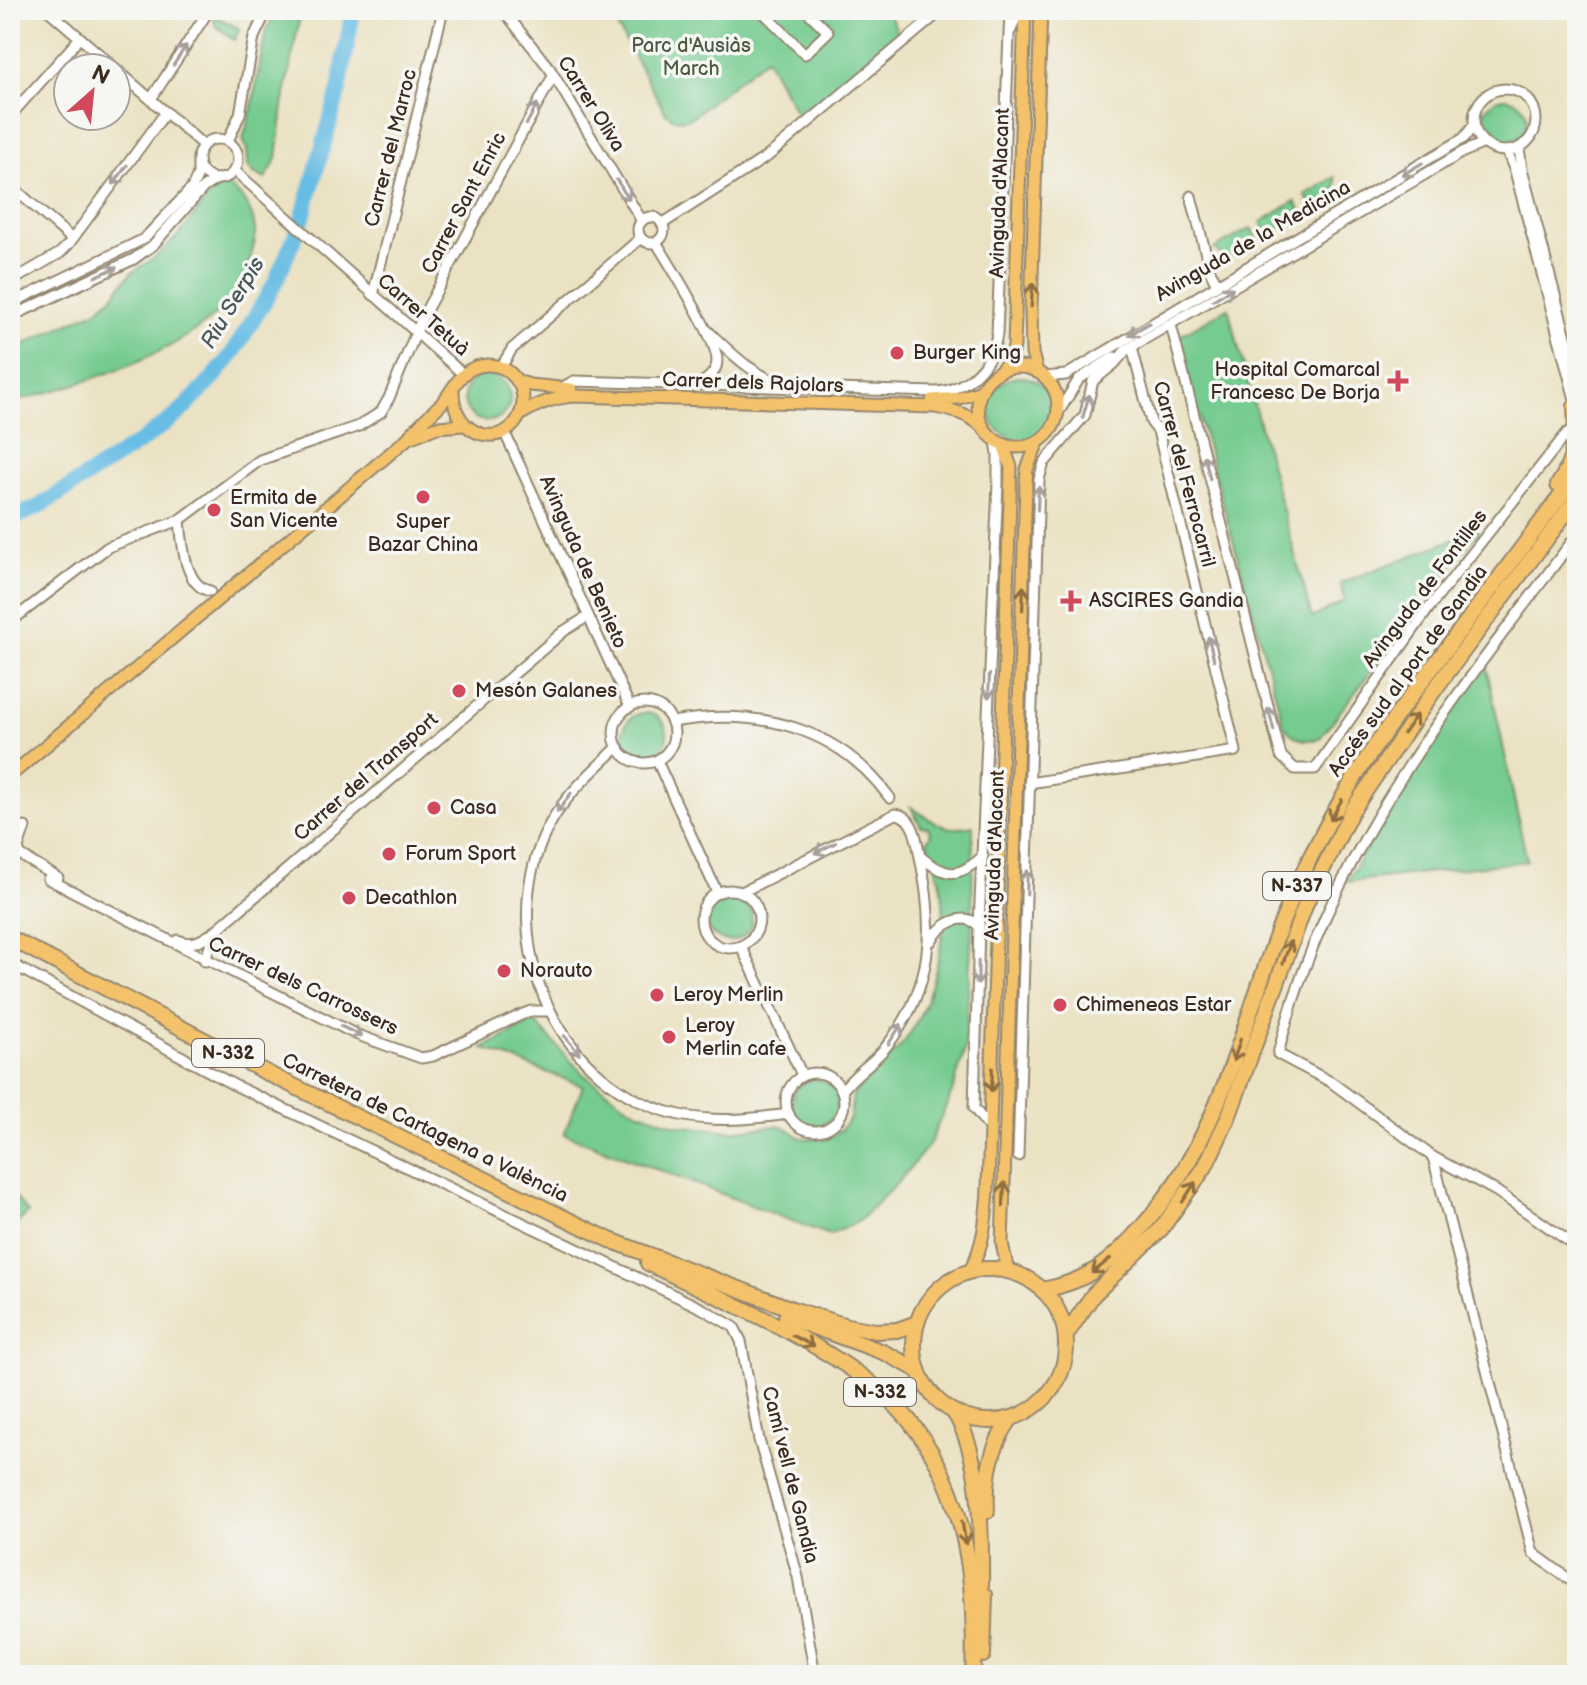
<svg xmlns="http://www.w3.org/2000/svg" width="1587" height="1685" font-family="'Balsamiq Sans',sans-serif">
	<rect width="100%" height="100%" fill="#f6f6f2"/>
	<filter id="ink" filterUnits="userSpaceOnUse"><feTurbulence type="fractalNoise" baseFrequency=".0125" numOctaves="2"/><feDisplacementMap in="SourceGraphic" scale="16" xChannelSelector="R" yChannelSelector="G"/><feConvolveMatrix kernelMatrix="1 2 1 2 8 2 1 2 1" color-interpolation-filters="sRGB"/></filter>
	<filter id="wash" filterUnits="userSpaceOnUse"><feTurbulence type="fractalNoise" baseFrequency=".006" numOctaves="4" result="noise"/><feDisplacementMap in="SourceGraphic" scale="32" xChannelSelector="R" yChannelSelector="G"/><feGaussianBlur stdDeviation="1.8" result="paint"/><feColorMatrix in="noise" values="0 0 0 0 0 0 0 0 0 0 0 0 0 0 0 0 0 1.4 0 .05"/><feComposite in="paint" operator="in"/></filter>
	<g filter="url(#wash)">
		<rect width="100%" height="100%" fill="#ebe2c3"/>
		<g fill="#75cb90" stroke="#587a57" stroke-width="2">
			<path d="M280 10H301L283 106 277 159 265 179 254 173 248 166 247 150 243 139 252 108 266 29Z"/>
			<path d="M608 10H887L899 34 800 120 766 58 693 116C683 122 673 120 665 112Z"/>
			<path d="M213 18H219L240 29 234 40 216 26Z"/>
			<circle cx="1505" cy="120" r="22"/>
			<path d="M1335 177C1340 195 1326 200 1313 208L1305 195Z"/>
			<path d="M228 186C249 199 260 225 253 249 249 263 245 278 237 289 197 353 79 384 10 403V351L97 310 113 296 131 273 154 258 179 235 214 190Z"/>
			<path d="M1295 201 1303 214 1268 234 1261 222Z"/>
			<path d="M1251 228 1258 240 1227 259 1214 249Z"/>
			<path d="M1228 308 1312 618 1345 601 1340 583 1455 539 1474 528 1479 532 1319 739C1304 742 1294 739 1284 726L1177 337Z"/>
			<circle cx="487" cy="398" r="23"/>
			<circle cx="1020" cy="408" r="31"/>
			<path d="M1486 664 1527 861 1347 882 1411 768Z"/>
			<circle cx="645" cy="735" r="22"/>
			<path d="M911 807C935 822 944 833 973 826L972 929 965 1049 953 1090 929 1145 900 1180 858 1222 829 1235 564 1134 583 1086 483 1048 534 1021 582 1073 619 1100 637 1111 676 1125 730 1131 777 1126 788 1129 801 1138 827 1139 840 1131 850 1118 853 1095C869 1076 889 1062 904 1042 933 1003 951 929 940 882 937 868 930 855 927 841L931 834 928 827 921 826Z"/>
			<circle cx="729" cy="918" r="23"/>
			<circle cx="815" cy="1103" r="23"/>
			<path d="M10 1191 28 1213 10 1230Z"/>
		</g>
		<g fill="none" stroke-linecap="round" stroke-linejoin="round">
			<path stroke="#68bde4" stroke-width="16" d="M10 520 40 506 140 442 176 416 211 381 233 353 274 285 302 220 339 90 353 10"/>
		</g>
	</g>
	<g filter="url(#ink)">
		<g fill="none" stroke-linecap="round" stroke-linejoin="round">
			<defs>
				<g id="minor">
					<path d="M48 10 115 68"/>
					<path d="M503 10 550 69 642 221"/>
					<path d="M761 10 805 54 828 32 806 10"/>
					<path d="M1011 30 1019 10"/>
					<path d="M116 69 203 145"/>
					<circle cx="1505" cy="120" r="31"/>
					<path d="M151 99 209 10"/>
					<path d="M10 116 80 38"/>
					<circle cx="218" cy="159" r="20"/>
					<path d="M228 141 240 114 254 37 267 10"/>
					<path d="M1519 148 1522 169 1577 379"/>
					<path d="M1507 151 1515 171 1577 407"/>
					<path d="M234 170 464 375"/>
					<path d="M10 185 72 239"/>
					<path d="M1191 196 1210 270 1217 285"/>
					<circle cx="651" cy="230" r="13"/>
					<path d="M662 224 768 156 942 10"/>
					<path d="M656 242C669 263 717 340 717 360 717 372 709 379 699 384"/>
					<path d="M10 282 60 253 68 245 166 112"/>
					<path d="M373 295 443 10"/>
					<path d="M10 304 144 239 192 188 198 175V161"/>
					<path d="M10 317 134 259 153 245 204 187 217 179"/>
					<path d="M1171 325 1277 741 1281 756 1295 769H1315L1429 608 1567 433"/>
					<path d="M708 331C732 354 754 377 787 385"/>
					<path d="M1126 350 1463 152 1484 143"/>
					<path d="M501 367 512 349 641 238"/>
					<path d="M1045 377 1066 375 1464 138 1474 125"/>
					<path d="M561 388 574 381 936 392C967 390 993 364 997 334L1010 10"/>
					<path d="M1058 413 1079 379 1114 357"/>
					<path d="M504 431 630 707"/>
					<path d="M1577 535C1454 699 1328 850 1278 1054L1331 1082 1433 1157 1496 1191 1577 1247"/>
					<path d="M210 591C184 586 182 541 180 520L260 460 359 426 381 412 389 398 422 318 553 76"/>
					<path d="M10 622 108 547 180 520"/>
					<circle cx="644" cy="733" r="30"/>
					<path d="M672 722C757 707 838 726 890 798"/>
					<path d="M618 747C590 774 560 799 544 836 495 945 559 1089 680 1115 717 1123 751 1119 789 1114"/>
					<path d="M657 761 717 892"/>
					<path d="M1029 783 1236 751 1158 431 1151 422 1132 347"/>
					<path d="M25 827 18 848 20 855 58 878"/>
					<path d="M921 857C947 878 959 878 983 856"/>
					<path d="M48 879 355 1034 421 1058 433 1056 521 1015 531 1011H548"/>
					<circle cx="730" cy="919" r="29"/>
					<path d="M742 892 895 814C914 815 917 841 920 857 935 927 934 989 885 1048 872 1064 854 1074 842 1091"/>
					<path d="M178 940C193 947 201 940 214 932"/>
					<path d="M931 941C940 925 963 910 979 926"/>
					<path d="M741 946 802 1075"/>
					<path d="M205 961 214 932 564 631 587 617"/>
					<path d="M10 963 234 1085 703 1309 734 1327 741 1341 759 1440 798 1577 815 1675"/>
					<circle cx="815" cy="1102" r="29"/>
					<path d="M990 1129 974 1108 979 926 998 483V455L996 440"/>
					<path d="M1018 1156 1039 479 1044 463 1085 415 1093 381 1114 364 1126 350"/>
					<path d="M1433 1157 1533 1553 1577 1585"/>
				</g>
				<g id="major">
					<circle cx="1018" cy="407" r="40"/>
					<path d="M1037 372 1032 353 1031 308 1041 10"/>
					<path d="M998 373 1011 359 1014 346 1025 10"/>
					<path d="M517 381 530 385 571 389"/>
					<path d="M932 400 959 398 982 391"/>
					<path d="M520 415C538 403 555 397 576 396L935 407C955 411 969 414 984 428"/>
					<path d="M411 437 437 427 464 425"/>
					<path d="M10 776 407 439C417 426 430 415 442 403 450 394 455 382 464 374 479 361 502 362 514 377 523 386 525 400 521 412 507 451 453 439 453 391"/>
					<path d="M970 1271C984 1245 986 1219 988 1190L1011 467 1003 444"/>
					<path d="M1008 1271 1002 1243 1003 1215 1026 482 1027 469 1038 442"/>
				</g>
				<g id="highway">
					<path d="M1558 485C1575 460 1577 436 1575 406"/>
					<path d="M10 938 273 1076 610 1240 792 1309 847 1326 876 1331 897 1330 917 1323"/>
					<path d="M648 1263C720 1299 799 1330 864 1378 961 1449 978 1563 973 1675"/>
					<circle cx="990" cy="1345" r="76"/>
					<path d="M1042 1290C1088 1282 1112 1261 1142 1227 1220 1139 1239 1034 1280 927 1298 880 1320 835 1346 792 1376 741 1412 695 1447 648 1490 590 1533 532 1577 474"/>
					<path d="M786 1317 883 1352 918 1370"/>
					<path d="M1066 1335 1093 1295 1161 1229 1205 1167 1228 1118 1306 903 1351 812 1435 689 1577 498"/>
					<path d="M954 1412C985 1462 981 1546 981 1603"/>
					<path d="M987 1511C985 1479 991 1446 1010 1420"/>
					<path d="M983 1655 985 1595"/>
				</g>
			</defs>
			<use href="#minor" stroke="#938670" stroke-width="13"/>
			<use href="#major" stroke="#938670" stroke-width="15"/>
			<use href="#highway" stroke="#938670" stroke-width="18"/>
			<use href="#minor" stroke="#fff" stroke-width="9"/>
			<use href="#major" stroke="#f4c26a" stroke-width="11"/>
			<use href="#highway" stroke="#f4c26a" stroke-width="14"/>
		</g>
		<defs><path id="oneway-shaft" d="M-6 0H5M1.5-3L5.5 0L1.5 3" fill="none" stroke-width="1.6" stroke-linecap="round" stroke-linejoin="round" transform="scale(2)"/></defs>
		<g stroke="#a79f9a">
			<use href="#oneway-shaft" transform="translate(180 55) rotate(-57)"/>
			<use href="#oneway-shaft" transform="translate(532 114) rotate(-62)"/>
			<use href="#oneway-shaft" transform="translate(1412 169) rotate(149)"/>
			<use href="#oneway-shaft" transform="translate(120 175) rotate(126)"/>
			<use href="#oneway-shaft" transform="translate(623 190) rotate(58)"/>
			<use href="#oneway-shaft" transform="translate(106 272) rotate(-24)"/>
			<use href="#oneway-shaft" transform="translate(1223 294) rotate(-31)"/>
			<use href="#oneway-shaft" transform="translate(1139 329) rotate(150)"/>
			<use href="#oneway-shaft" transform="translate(1086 406) rotate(-74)"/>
			<use href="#oneway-shaft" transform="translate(1207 467) rotate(-104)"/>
			<use href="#oneway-shaft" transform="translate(1038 498) rotate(-88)"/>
			<use href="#oneway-shaft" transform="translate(1211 648) rotate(-104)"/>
			<use href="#oneway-shaft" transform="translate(989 686) rotate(92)"/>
			<use href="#oneway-shaft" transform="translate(1271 719) rotate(-104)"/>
			<use href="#oneway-shaft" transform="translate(564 803) rotate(126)"/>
			<use href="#oneway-shaft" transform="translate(825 848) rotate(153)"/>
			<use href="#oneway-shaft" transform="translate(1027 882) rotate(-89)"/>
			<use href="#oneway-shaft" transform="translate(978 973) rotate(91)"/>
			<use href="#oneway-shaft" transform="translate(351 1031) rotate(25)"/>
			<use href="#oneway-shaft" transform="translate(895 1034) rotate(-57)"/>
			<use href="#oneway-shaft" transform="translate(572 1045) rotate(50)"/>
		</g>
		<g stroke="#8e6e40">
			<use href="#oneway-shaft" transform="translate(1032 295) rotate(-86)"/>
			<use href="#oneway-shaft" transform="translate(1023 598) rotate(-88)"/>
			<use href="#oneway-shaft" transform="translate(1410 724) rotate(-55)"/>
			<use href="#oneway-shaft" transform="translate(1336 810) rotate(119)"/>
			<use href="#oneway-shaft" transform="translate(1287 952) rotate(-70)"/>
			<use href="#oneway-shaft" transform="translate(1237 1050) rotate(108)"/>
			<use href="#oneway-shaft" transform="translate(992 1080) rotate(92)"/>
			<use href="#oneway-shaft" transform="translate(1189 1192) rotate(-57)"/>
			<use href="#oneway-shaft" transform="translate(1004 1194) rotate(-87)"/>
			<use href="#oneway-shaft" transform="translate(1101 1266) rotate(142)"/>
			<use href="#oneway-shaft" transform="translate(803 1341) rotate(28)"/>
			<use href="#oneway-shaft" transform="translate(964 1533) rotate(80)"/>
		</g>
	</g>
	<g fill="#d1495b" stroke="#f6f6f2" stroke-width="3">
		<circle cx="897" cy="353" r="8"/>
		<path d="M1394 369h8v8h8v8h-8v8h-8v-8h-8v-8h8z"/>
		<circle cx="423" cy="497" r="8"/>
		<circle cx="214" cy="510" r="8"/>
		<path d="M1067 589h8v8h8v8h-8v8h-8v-8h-8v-8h8z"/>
		<circle cx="459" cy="691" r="8"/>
		<circle cx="434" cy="808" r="8"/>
		<circle cx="389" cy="854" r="8"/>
		<circle cx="349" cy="898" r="8"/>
		<circle cx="504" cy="971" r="8"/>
		<circle cx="657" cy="995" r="8"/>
		<circle cx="1060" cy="1005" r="8"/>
		<circle cx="669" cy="1037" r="8"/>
	</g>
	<g text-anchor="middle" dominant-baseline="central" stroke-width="7" stroke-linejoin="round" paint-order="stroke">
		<g fill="#f6f6f2" stroke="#73675e" stroke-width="2">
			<rect x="1263" y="872" width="68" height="28" rx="6"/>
			<rect x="192" y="1039" width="72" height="28" rx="6"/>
			<rect x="844" y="1378" width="72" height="28" rx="6"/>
		</g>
		<g font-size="18" font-weight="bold" fill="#3b2a1e">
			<text x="1297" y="886">N-337</text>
			<text x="228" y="1053">N-332</text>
			<text x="880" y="1392">N-332</text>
		</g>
		<g font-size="20" fill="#4c5a40" stroke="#f6f6f2">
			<text x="691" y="46">Parc d'Ausiàs<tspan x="691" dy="23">March</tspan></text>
		</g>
		<g font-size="20" fill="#3b2a1e" stroke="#f6f6f2">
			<text transform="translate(591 104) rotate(58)">Carrer Oliva</text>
			<text transform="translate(391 148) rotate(-76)">Carrer del Marroc</text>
			<text transform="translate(1000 193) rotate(-88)">Avinguda d'Alacant</text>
			<text transform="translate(464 203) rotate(-62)">Carrer Sant Enric</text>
			<text transform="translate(1253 241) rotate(-30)">Avinguda de la Medicina</text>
			<text transform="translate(423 315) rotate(41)">Carrer Tetuà</text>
			<text transform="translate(753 383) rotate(2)">Carrer dels Rajolars</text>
			<text transform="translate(1184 474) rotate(75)">Carrer del Ferrocarril</text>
			<text transform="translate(583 562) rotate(66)">Avinguda de Benieto</text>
			<text transform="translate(1425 589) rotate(-53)">Avinguda de Fontilles</text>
			<text transform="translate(1408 671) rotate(-54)">Accés sud al port de Gandia</text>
			<text transform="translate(366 777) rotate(-41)">Carrer del Transport</text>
			<text transform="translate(995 855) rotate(-88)">Avinguda d'Alacant</text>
			<text transform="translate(303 986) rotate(25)">Carrer dels Carrossers</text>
			<text transform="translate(425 1128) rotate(26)">Carretera de Cartagena a València</text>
			<text transform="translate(790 1475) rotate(76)">Camí vell de Gandia</text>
		</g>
		<g font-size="20" fill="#3b2a1e" stroke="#f6f6f2" text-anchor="start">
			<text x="913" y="353">Burger King</text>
			<text x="1380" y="370" text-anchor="end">Hospital Comarcal<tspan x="1380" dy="23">Francesc De Borja</tspan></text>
			<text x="230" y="498">Ermita de<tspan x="230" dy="23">San Vicente</tspan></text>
			<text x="423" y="522" text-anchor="middle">Super<tspan x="423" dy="23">Bazar China</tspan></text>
			<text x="1089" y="601">ASCIRES Gandia</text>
			<text x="475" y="691">Mesón Galanes</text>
			<text x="450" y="808">Casa</text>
			<text x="405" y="854">Forum Sport</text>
			<text x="365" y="898">Decathlon</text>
			<text x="520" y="971">Norauto</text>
			<text x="673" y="995">Leroy Merlin</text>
			<text x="1076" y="1005">Chimeneas Estar</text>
			<text x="685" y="1026">Leroy<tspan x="685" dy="23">Merlin cafe</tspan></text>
		</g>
		<g font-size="22" font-style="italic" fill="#485659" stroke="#f6f6f2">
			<text transform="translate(233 303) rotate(-59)">Riu Serpis</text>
		</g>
	</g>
	<rect width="1587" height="1685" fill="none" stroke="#f6f6f2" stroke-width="40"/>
	<g transform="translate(92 92) rotate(27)"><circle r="38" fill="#f6f6f2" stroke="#aba49d" stroke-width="2"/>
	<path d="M0-6L14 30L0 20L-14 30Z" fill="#d1495b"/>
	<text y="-12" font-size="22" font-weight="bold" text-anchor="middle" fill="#3b2a1e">N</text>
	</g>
</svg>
